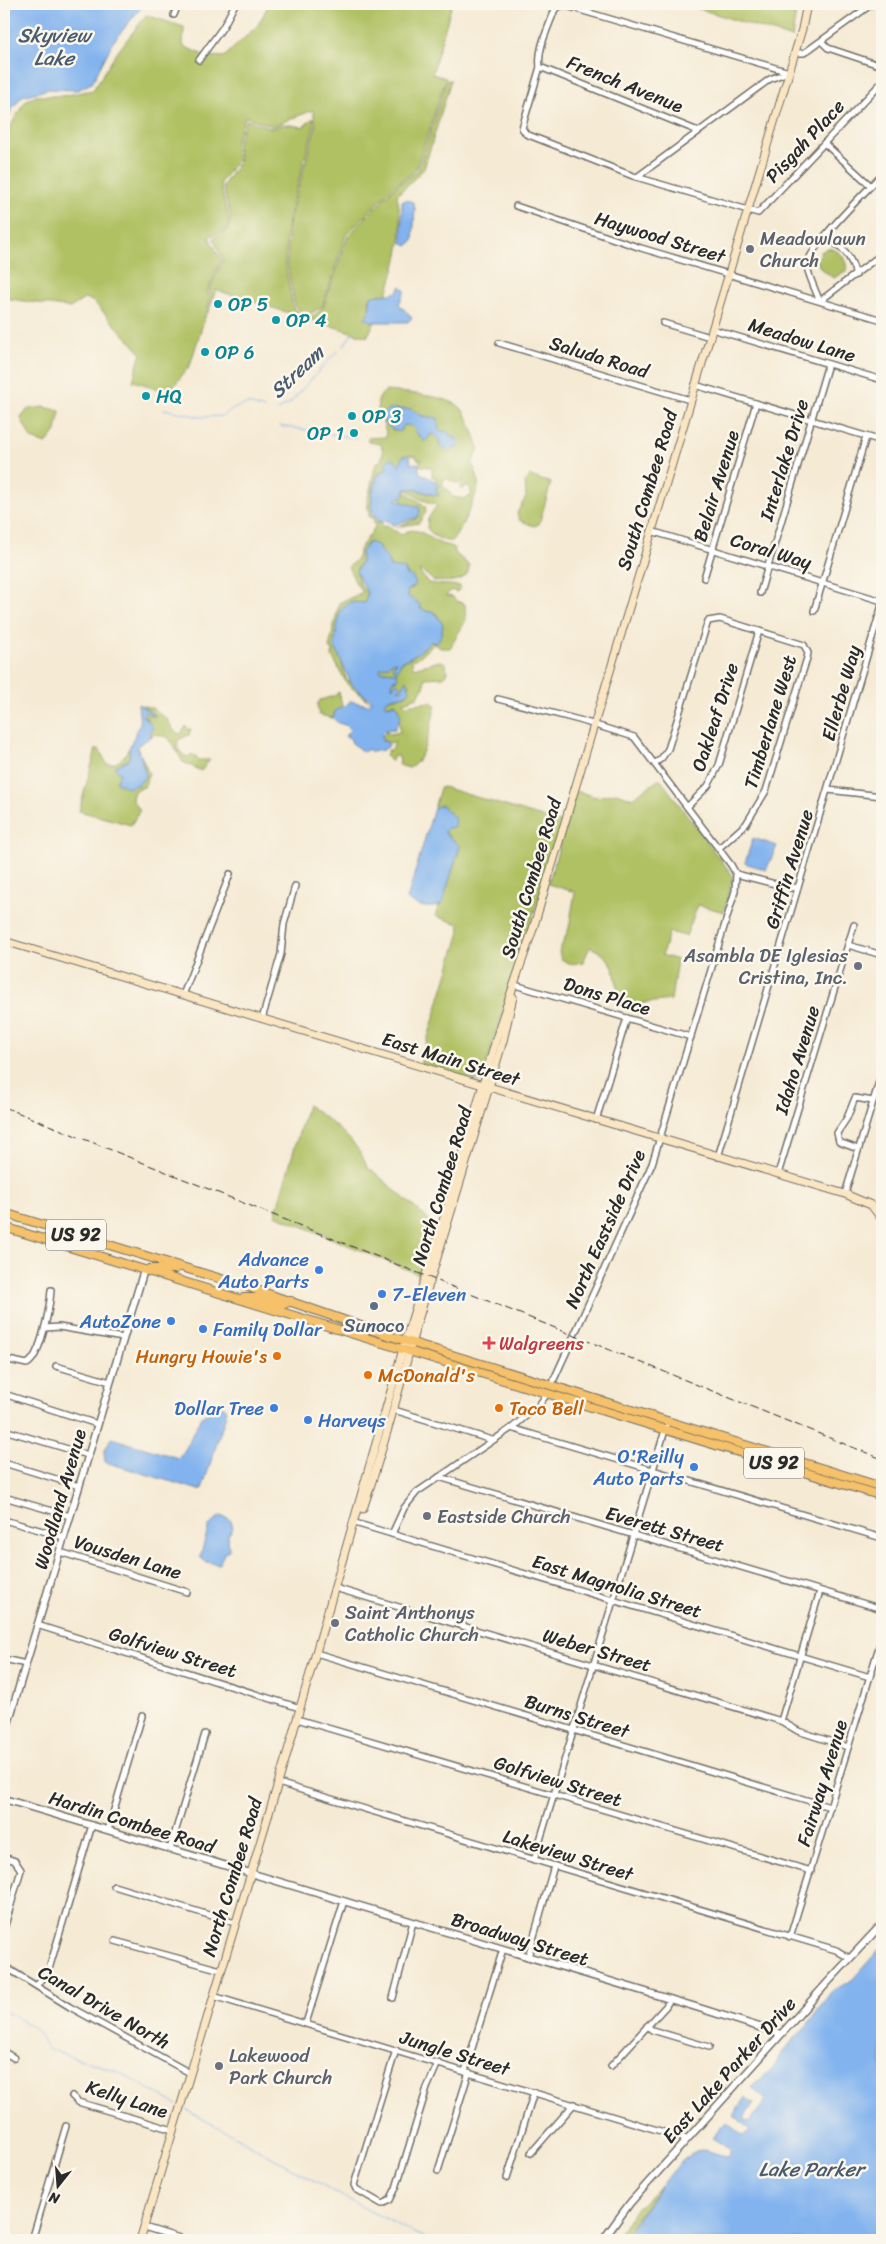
<svg xmlns="http://www.w3.org/2000/svg" width="886" height="2244" font-family="Sriracha,sans-serif">
	<rect width="100%" height="100%" fill="#fbf7ec"/>
	<filter id="ink" filterUnits="userSpaceOnUse"><feTurbulence type="fractalNoise" baseFrequency=".02" numOctaves="2"/><feDisplacementMap in="SourceGraphic" scale="10" xChannelSelector="R" yChannelSelector="G"/><feConvolveMatrix kernelMatrix="1 2 1 2 8 2 1 2 1" color-interpolation-filters="sRGB"/></filter>
	<filter id="wash" filterUnits="userSpaceOnUse"><feTurbulence type="fractalNoise" baseFrequency=".0096" numOctaves="4" result="noise"/><feDisplacementMap in="SourceGraphic" scale="20" xChannelSelector="R" yChannelSelector="G"/><feGaussianBlur stdDeviation="1.12" result="paint"/><feColorMatrix in="noise" values="0 0 0 0 0 0 0 0 0 0 0 0 0 0 0 0 0 1.4 0 .05"/><feComposite in="paint" operator="in"/></filter>
	<g filter="url(#wash)">
		<rect width="100%" height="100%" fill="#f5ead4"/>
		<g fill="#b0c164" stroke="#6e7648" fill-rule="evenodd">
			<path d="M269 4H452L432 74 446 78 416 170 396 184 346 235 322 307 306 316 295 306 287 263 290 217 316 125 313 110 273 126 245 117 235 144 238 159 220 183 229 220 226 230 209 237 221 260 207 292 211 298 190 365 167 395 153 387 133 381 141 353 94 302 86 298 70 308 4 298V138L25 101 36 96H62L93 90 116 54 146 15 184 27 183 46 206 56 224 57 258 25Z"/>
			<path d="M684 4H797L792 38Z"/>
			<path d="M447 80H451L424 169 397 195C405 236 399 255 387 294L371 296C367 304 370 313 372 322H375L367 337 306 318 316 314 323 308 348 236 397 185 418 171Z"/>
			<path d="M313 118 314 125 288 218 285 263 293 307 305 318 216 290 208 313 213 298 209 291 223 260 213 238 227 231 231 219 223 186 240 160 237 144 246 120 272 128 284 124 303 127Z"/>
			<path d="M828 248C840 250 846 258 847 270L834 278 821 269 817 262 821 252Z"/>
			<path d="M385 391C402 392 451 396 461 408 470 419 474 434 479 448L472 464C476 471 479 479 478 487 476 497 459 534 452 541 442 542 433 536 427 528L428 519 437 505 420 499 408 490 405 491 425 506 426 512 419 523 396 527 416 519 411 505 404 504 399 496H402L405 489C418 487 427 496 439 495L436 490 438 483 435 480 437 477H432V468L418 465 421 460 417 459 416 456 408 455 399 465 397 463 388 464 386 469C384 471 381 471 379 473 370 484 369 511 377 521H382V528L387 525 401 535C415 524 425 535 437 542 442 545 448 545 453 547L455 553 469 565C470 583 448 582 434 581L422 571H419L428 583 460 586 459 590 456 592 451 590 446 596 453 597 456 601 465 604 466 620 450 648H441L433 644 418 658 412 660 413 668 440 661 446 663 447 672 444 677 425 678 424 688H422L418 697 403 702 406 705 430 702 436 705C431 722 426 761 409 768L399 765 400 759 398 756H394L391 762 386 756 388 750H392L395 742 389 743 381 739 386 732 390 734 400 732 398 706 395 703 386 706 384 703 387 700 406 695 410 683 404 685V688L398 690 400 685 397 682 394 687 391 685 393 679 397 680V672L381 671 380 668 396 662V664C409 662 420 650 430 642L434 643 441 636 438 616 433 611 429 612 419 608 420 605 411 599 406 592 414 587 405 569 390 567 379 546 368 543 361 552V562L356 571C358 575 358 580 360 584 365 592 370 593 365 603L350 602 340 611 334 645 338 651 346 678 370 702 347 684 332 656 333 650 329 648 339 603 363 592 357 585 348 567 358 558 359 550 375 527 373 518 369 516 367 502 376 463 381 461 383 452 381 444 368 442V438L386 437C387 420 367 407 385 391ZM395 409C411 408 417 417 433 417L439 430 455 437 458 447 450 451 439 445V440L434 434H417L413 426 408 424 393 430 384 422 383 414ZM445 478 459 484 464 479 460 488 462 490 468 485 471 490V496L463 499 450 496V492L442 485Z"/>
			<path d="M45 407 60 411 56 431 46 444 31 439 21 418 28 409Z"/>
			<path d="M530 476 551 483 539 524 534 526 519 520 517 513 526 497 525 482Z"/>
			<path d="M339 692 342 706 335 711 333 718 319 715 317 705 320 700 334 696Z"/>
			<path d="M140 705 152 708 167 719 175 732 181 734 186 726 187 729H191L189 735 178 740C176 748 180 753 187 757L192 754 199 760H210L201 771 183 762 169 738 155 734 151 737V728L147 717 143 716 144 712 154 717 149 710Z"/>
			<path d="M129 748C132 761 123 762 115 767L120 771 118 783 130 787 144 780 146 775 141 755 149 774 144 787 135 790C129 800 134 802 140 810L131 825 79 811 96 749H99L107 764C119 765 124 757 129 748Z"/>
			<path d="M660 779 733 876 724 912 698 905 686 936 669 932 662 955 677 960 671 1000 636 1004 618 994C615 970 614 958 590 947L583 962 571 964 561 959 559 952 569 928 575 892 548 884 576 791 596 797 616 793 632 798Z"/>
			<path d="M443 787 562 823 481 1082 420 1064 460 932 459 924 435 916 439 906 442 904 460 846 444 832 448 828 449 812 441 805 434 808 440 788Z"/>
			<path d="M307 1105C328 1119 361 1143 367 1168L373 1171 438 1228 423 1276 275 1215Z"/>
			<path d="M661 2185 621 2240H615L633 2212Z"/>
		</g>
		<g fill="#82b3ee" stroke="#566f8c">
			<path d="M4 4H144L113 42 92 83 77 90 49 89 22 96 12 109 4 129Z"/>
			<path d="M407 200 413 202 415 208 413 241 407 246 402 243V201Z"/>
			<path d="M401 286 405 291 399 304 412 318 408 322H373L365 318 369 311 371 296 391 294 397 292Z"/>
			<path d="M388 409H411L422 416 438 418 439 430 448 432 450 436 458 439 460 442 458 447 450 451 440 447 439 440 434 434H431L426 441H424C415 435 416 423 404 425L400 432 393 430 384 422 383 414Z"/>
			<path d="M408 455 411 460 410 464 417 463 419 466V472L438 483 436 490 439 495C427 495 418 487 405 489V495L396 500 419 507 420 512 418 517 393 525 386 520 378 523V518L372 513 371 505 372 494 378 475 386 469V462L390 458 395 459 399 465 403 456Z"/>
			<path d="M369 542 379 546V550L387 558 390 567 405 569 406 574 413 577 416 585 407 591 408 596 420 604V608L429 612 433 611 443 624 441 636 437 642H430L418 653 401 662 398 670 394 669 393 667 396 662 393 661 388 666 380 668 381 671 397 672 398 679 393 680 392 687 397 682 401 686 398 689 401 690 407 680 410 690C404 700 391 694 384 703L386 706 396 704 401 716 395 729 386 730 382 734V741H386L389 746 383 750 371 752 369 749 363 752 352 743 350 738 345 736 350 730 348 726 338 723 333 718 335 711 347 705 350 701 369 705 372 701 352 685 334 645 340 611 350 602 365 603 367 592 356 572 361 562V552Z"/>
			<path d="M138 704 156 716 144 712 143 716 153 726 150 732 151 737 137 746 146 775 139 784 128 788 116 782 120 773 114 767 128 760 130 755 129 748 140 724Z"/>
			<path d="M441 805 455 818 454 827 448 828 444 832 460 846 442 904C431 910 416 907 407 899L434 808Z"/>
			<path d="M753 838 777 846 766 870 745 863Z"/>
			<path d="M222 1406 226 1409V1415L202 1489 199 1490 105 1462 104 1452 111 1438 178 1458C192 1446 192 1423 207 1413 211 1410 217 1408 222 1406Z"/>
			<path d="M220 1516 231 1520 233 1528 228 1535 229 1550 225 1552 219 1564 206 1562 200 1557 209 1526Z"/>
			<path d="M882 1946V2240H624C636 2221 676 2159 696 2151 708 2147 720 2158 730 2155V2149L712 2138 726 2122 743 2136 750 2130 734 2115 745 2097 754 2103 744 2118 750 2122 766 2100 751 2087 760 2081 776 2064 780 2055 808 2024 831 1992 853 1979Z"/>
		</g>
		<g fill="none" stroke-linecap="round" stroke-linejoin="round">
			<g stroke="#82b3ee" stroke-width="1">
				<path d="M343 347 353 332"/>
				<path d="M164 409 200 417 222 416 239 406 249 404 264 409"/>
				<path d="M276 411 290 403 337 351"/>
				<path d="M280 426 356 438"/>
				<path d="M4 2011 36 2029 48 2049 117 2071 177 2105"/>
				<path d="M183 2108 362 2207 428 2240"/>
			</g>
		</g>
	</g>
	<g filter="url(#ink)">
		<g fill="none" stroke-linecap="round" stroke-linejoin="round">
			<defs>
				<g id="minor">
					<path d="M174 15 178 4"/>
					<path d="M822 42 828 48 882 66"/>
					<path d="M795 53H804L872 4"/>
					<path d="M199 60 223 27 235 4"/>
					<path d="M540 67 698 131"/>
					<path d="M789 72 563 5 555 9C549 27 537 48 540 67L522 128 526 134 633 176 758 213 882 82"/>
					<path d="M824 143 871 186"/>
					<path d="M882 174C868 190 807 248 807 266 807 271 817 295 820 301L882 254"/>
					<path d="M637 177 770 79 788 72"/>
					<path d="M516 206 641 248 882 320"/>
					<path d="M823 239C843 243 851 257 856 275"/>
					<path d="M663 323 710 337"/>
					<path d="M712 329 882 380"/>
					<path d="M499 343 690 400"/>
					<path d="M695 385 882 441"/>
					<path d="M651 531 882 601"/>
					<path d="M704 578 756 403"/>
					<path d="M760 593 828 364"/>
					<path d="M814 611 866 437"/>
					<path d="M498 699 579 720 634 737 731 865 736 874 735 891 652 1164 551 1386"/>
					<path d="M655 763 661 759 668 749 708 621 720 619 804 645 808 653 807 658 766 791 746 824 719 848"/>
					<path d="M828 790 882 796"/>
					<path d="M688 806 708 786 719 765 759 631"/>
					<path d="M736 874 791 888 797 887"/>
					<path d="M848 945 882 955"/>
					<path d="M515 985 691 1037"/>
					<path d="M183 995 230 874"/>
					<path d="M262 1019 281 954 284 924 295 886"/>
					<path d="M596 1120 627 1018"/>
					<path d="M858 1149 839 1142 837 1133 847 1118 855 1098 873 1101"/>
					<path d="M718 1157 882 605"/>
					<path d="M778 1174 854 925"/>
					<path d="M845 1194 882 1072"/>
					<path d="M879 1212 882 1206"/>
					<path d="M45 1328 59 1327 123 1338"/>
					<path d="M4 1359 27 1364C41 1357 50 1306 51 1290"/>
					<path d="M56 1366 110 1382"/>
					<path d="M4 1394 97 1424"/>
					<path d="M394 1410 492 1440"/>
					<path d="M511 1428 882 1538"/>
					<path d="M4 1430 88 1455"/>
					<path d="M4 1463 79 1486"/>
					<path d="M439 1477 882 1609"/>
					<path d="M4 1497 70 1516"/>
					<path d="M4 1520 64 1537"/>
					<path d="M355 1523 870 1677"/>
					<path d="M392 1534 404 1508 417 1492 513 1427 539 1405 547 1394"/>
					<path d="M60 1552 187 1592"/>
					<path d="M335 1588 781 1721 798 1731 848 1747"/>
					<path d="M37 1625 300 1708"/>
					<path d="M316 1653 830 1807"/>
					<path d="M4 1659 26 1664"/>
					<path d="M297 1719 811 1871"/>
					<path d="M781 1721 820 1591"/>
					<path d="M278 1783 836 1950 849 1958"/>
					<path d="M108 1830 142 1716"/>
					<path d="M170 1849 205 1734"/>
					<path d="M4 1857 15 1861 21 1870 4 1929"/>
					<path d="M534 1860 666 1427"/>
					<path d="M114 1886 235 1923"/>
					<path d="M790 1937 882 1637"/>
					<path d="M115 1941 221 1970"/>
					<path d="M528 1957 554 1866"/>
					<path d="M4 1966 70 2007 190 2073"/>
					<path d="M37 1985 49 1969 92 1825"/>
					<path d="M213 1996 687 2139"/>
					<path d="M393 1998 413 1922"/>
					<path d="M306 2023 344 1901"/>
					<path d="M647 2026 652 2030 709 2047"/>
					<path d="M396 2050 354 2185 356 2189 382 2204 390 2200 396 2188 427 2088 438 2063"/>
					<path d="M4 2052 14 2058"/>
					<path d="M611 2066 666 2006 670 1999"/>
					<path d="M465 2071 503 1949"/>
					<path d="M72 2096 78 2102 173 2130"/>
					<path d="M531 2153 574 2104"/>
					<path d="M438 2171 469 2072"/>
					<path d="M507 2178 534 2092"/>
					<path d="M144 2227 186 2240"/>
					<path d="M32 2240 66 2126"/>
				</g>
				<g id="tertiary">
					<path d="M4 1737 144 1270"/>
					<path d="M4 1799 696 2007 781 2034"/>
					<path d="M603 2240 630 2203 828 1982 882 1924"/>
				</g>
				<g id="secondary">
					<path d="M4 941 845 1194 871 1205 882 1219"/>
					<path d="M363 1509C382 1452 398 1395 413 1337L503 1041 513 997"/>
					<path d="M140 2240 286 1757 407 1335 450 1198 502 1019 533 929 802 29 807 4"/>
				</g>
				<g id="primary">
					<path d="M4 1213 251 1288 387 1335 882 1487"/>
					<path d="M4 1227 882 1496"/>
					<path d="M149 1269H175"/>
					<path d="M243 1298H258L282 1305 291 1301"/>
				</g>
			</defs>
			<use href="#minor" stroke="#726e66" stroke-width="8"/>
			<use href="#tertiary" stroke="#726e66" stroke-width="9"/>
			<use href="#secondary" stroke="#726e66" stroke-width="9"/>
			<use href="#primary" stroke="#726e66" stroke-width="10"/>
			<use href="#minor" stroke="#fff" stroke-width="5"/>
			<use href="#tertiary" stroke="#fff" stroke-width="6"/>
			<use href="#secondary" stroke="#fbe6c4" stroke-width="7"/>
			<use href="#primary" stroke="#f5c16b" stroke-width="8"/>
			<path stroke="#2b2b2b" stroke-width="1" stroke-dasharray="8 4" stroke-linecap="butt" d="M4 1107 882 1459"/>
		</g>
	</g>
	<g fill="#6b7280" stroke="#fbf7ec" stroke-width="2">
		<circle cx="750" cy="249" r="5"/>
		<circle cx="858" cy="966" r="5"/>
		<circle cx="427" cy="1516" r="5"/>
		<circle cx="335" cy="1623" r="5"/>
		<circle cx="219" cy="2066" r="5"/>
	</g>
	<g fill="#0f9aa8" stroke="#fbf7ec" stroke-width="2">
		<circle cx="218" cy="304" r="5"/>
		<circle cx="276" cy="320" r="5"/>
		<circle cx="205" cy="352" r="5"/>
		<circle cx="146" cy="396" r="5"/>
		<circle cx="352" cy="416" r="5"/>
		<circle cx="354" cy="433" r="5"/>
	</g>
	<g fill="#3f7fe0" stroke="#fbf7ec" stroke-width="2">
		<circle cx="319" cy="1270" r="5"/>
		<circle cx="382" cy="1294" r="5"/>
		<circle cx="171" cy="1321" r="5"/>
		<circle cx="203" cy="1329" r="5"/>
		<circle cx="274" cy="1408" r="5"/>
		<circle cx="308" cy="1420" r="5"/>
		<circle cx="694" cy="1467" r="5"/>
	</g>
	<circle fill="#5c6f8a" stroke="#fbf7ec" stroke-width="2" cx="374" cy="1306" r="5"/>
	<path fill="#e0444e" stroke="#fbf7ec" stroke-width="2" d="M486.5 1335.5h5v5h5v5h-5v5h-5v-5h-5v-5h5z"/>
	<g fill="#e8710a" stroke="#fbf7ec" stroke-width="2">
		<circle cx="277" cy="1356" r="5"/>
		<circle cx="368" cy="1375" r="5"/>
		<circle cx="499" cy="1408" r="5"/>
	</g>
	<g text-anchor="middle" dominant-baseline="central" stroke-width="5" stroke-linejoin="round" paint-order="stroke">
		<g fill="#fbf7ec" stroke="#696865" stroke-width="1">
			<rect x="46" y="1219.5" width="60" height="31" rx="4"/>
			<rect x="744" y="1447.5" width="60" height="31" rx="4"/>
		</g>
		<g font-size="18" font-weight="bold" fill="#2b2b2b">
			<text x="76" y="1235">US 92</text>
			<text x="774" y="1463">US 92</text>
		</g>
		<g font-size="19" fill="#2b2b2b" stroke="#fbf7ec">
			<text transform="translate(625 84) rotate(22)">French Avenue</text>
			<text transform="translate(805 141) rotate(-47)">Pisgah Place</text>
			<text transform="translate(660 237) rotate(17)">Haywood Street</text>
			<text transform="translate(802 340) rotate(17)">Meadow Lane</text>
			<text transform="translate(599 357) rotate(17)">Saluda Road</text>
			<text transform="translate(784 460) rotate(-73)">Interlake Drive</text>
			<text transform="translate(716 486) rotate(-73)">Belair Avenue</text>
			<text transform="translate(647 490) rotate(-73)">South Combee Road</text>
			<text transform="translate(771 551) rotate(17)">Coral Way</text>
			<text transform="translate(841 693) rotate(-74)">Ellerbe Way</text>
			<text transform="translate(715 717) rotate(-72)">Oakleaf Drive</text>
			<text transform="translate(770 722) rotate(-73)">Timberlane West</text>
			<text transform="translate(789 869) rotate(-73)">Griffin Avenue</text>
			<text transform="translate(531 878) rotate(-73)">South Combee Road</text>
			<text transform="translate(607 996) rotate(17)">Dons Place</text>
			<text transform="translate(451 1059) rotate(17)">East Main Street</text>
			<text transform="translate(797 1060) rotate(-73)">Idaho Avenue</text>
			<text transform="translate(442 1186) rotate(-73)">North Combee Road</text>
			<text transform="translate(605 1229) rotate(-66)">North Eastside Drive</text>
			<text transform="translate(60 1499) rotate(-74)">Woodland Avenue</text>
			<text transform="translate(665 1529) rotate(16)">Everett Street</text>
			<text transform="translate(128 1557) rotate(17)">Vousden Lane</text>
			<text transform="translate(617 1586) rotate(17)">East Magnolia Street</text>
			<text transform="translate(597 1650) rotate(16)">Weber Street</text>
			<text transform="translate(173 1652) rotate(17)">Golfview Street</text>
			<text transform="translate(577 1716) rotate(17)">Burns Street</text>
			<text transform="translate(558 1781) rotate(17)">Golfview Street</text>
			<text transform="translate(822 1783) rotate(-73)">Fairway Avenue</text>
			<text transform="translate(132 1822) rotate(17)">Hardin Combee Road</text>
			<text transform="translate(568 1855) rotate(17)">Lakeview Street</text>
			<text transform="translate(232 1877) rotate(-73)">North Combee Road</text>
			<text transform="translate(520 1939) rotate(17)">Broadway Street</text>
			<text transform="translate(104 2007) rotate(30)">Canal Drive North</text>
			<text transform="translate(455 2053) rotate(17)">Jungle Street</text>
			<text transform="translate(729 2070) rotate(-48)">East Lake Parker Drive</text>
			<text transform="translate(127 2099) rotate(18)">Kelly Lane</text>
		</g>
		<g font-size="19" fill="#5b616d" stroke="#fbf7ec" text-anchor="start">
			<text x="760" y="238">Meadowlawn<tspan x="760" dy="22">Church</tspan></text>
			<text x="848" y="955" text-anchor="end">Asambla DE Iglesias<tspan x="848" dy="22">Cristina, Inc.</tspan></text>
			<text x="437" y="1516">Eastside Church</text>
			<text x="345" y="1612">Saint Anthonys<tspan x="345" dy="22">Catholic Church</tspan></text>
			<text x="229" y="2055">Lakewood<tspan x="229" dy="22">Park Church</tspan></text>
		</g>
		<g font-size="19" fill="#0d838f" stroke="#fbf7ec" text-anchor="start">
			<text x="228" y="304">OP 5</text>
			<text x="286" y="320">OP 4</text>
			<text x="215" y="352">OP 6</text>
			<text x="156" y="396">HQ</text>
			<text x="362" y="416">OP 3</text>
			<text x="344" y="433" text-anchor="end">OP 1</text>
		</g>
		<g font-size="19" fill="#366cbe" stroke="#fbf7ec" text-anchor="end">
			<text x="309" y="1259">Advance<tspan x="309" dy="22">Auto Parts</tspan></text>
			<text x="392" y="1294" text-anchor="start">7-Eleven</text>
			<text x="161" y="1321">AutoZone</text>
			<text x="213" y="1329" text-anchor="start">Family Dollar</text>
			<text x="264" y="1408">Dollar Tree</text>
			<text x="318" y="1420" text-anchor="start">Harveys</text>
			<text x="684" y="1456">O'Reilly<tspan x="684" dy="22">Auto Parts</tspan></text>
		</g>
		<g font-size="19" fill="#4e5e75" stroke="#fbf7ec">
			<text x="374" y="1325">Sunoco</text>
		</g>
		<g font-size="19" fill="#be3a42" stroke="#fbf7ec" text-anchor="start">
			<text x="499" y="1343">Walgreens</text>
		</g>
		<g font-size="19" fill="#c56008" stroke="#fbf7ec" text-anchor="start">
			<text x="267" y="1356" text-anchor="end">Hungry Howie's</text>
			<text x="378" y="1375">McDonald's</text>
			<text x="509" y="1408">Taco Bell</text>
		</g>
		<g font-size="20" font-style="italic" fill="#495b6f" stroke="#fbf7ec">
			<text x="54" y="35">Skyview<tspan x="54" dy="23">Lake</tspan></text>
			<text transform="translate(297 372) rotate(-44)">Stream</text>
			<text x="811" y="2169">Lake Parker</text>
		</g>
	</g>
	<rect width="886" height="2244" fill="none" stroke="#fbf7ec" stroke-width="20"/>
	<g transform="translate(58 2186) rotate(197)" stroke="#fbf7ec" stroke-width="4" paint-order="stroke">
	<path d="M0-4L9 19L0 12L-9 19Z" fill="#2b2b2b"/>
	<text y="-8" font-size="14" font-weight="bold" text-anchor="middle" fill="#2b2b2b">N</text>
	</g>
</svg>
